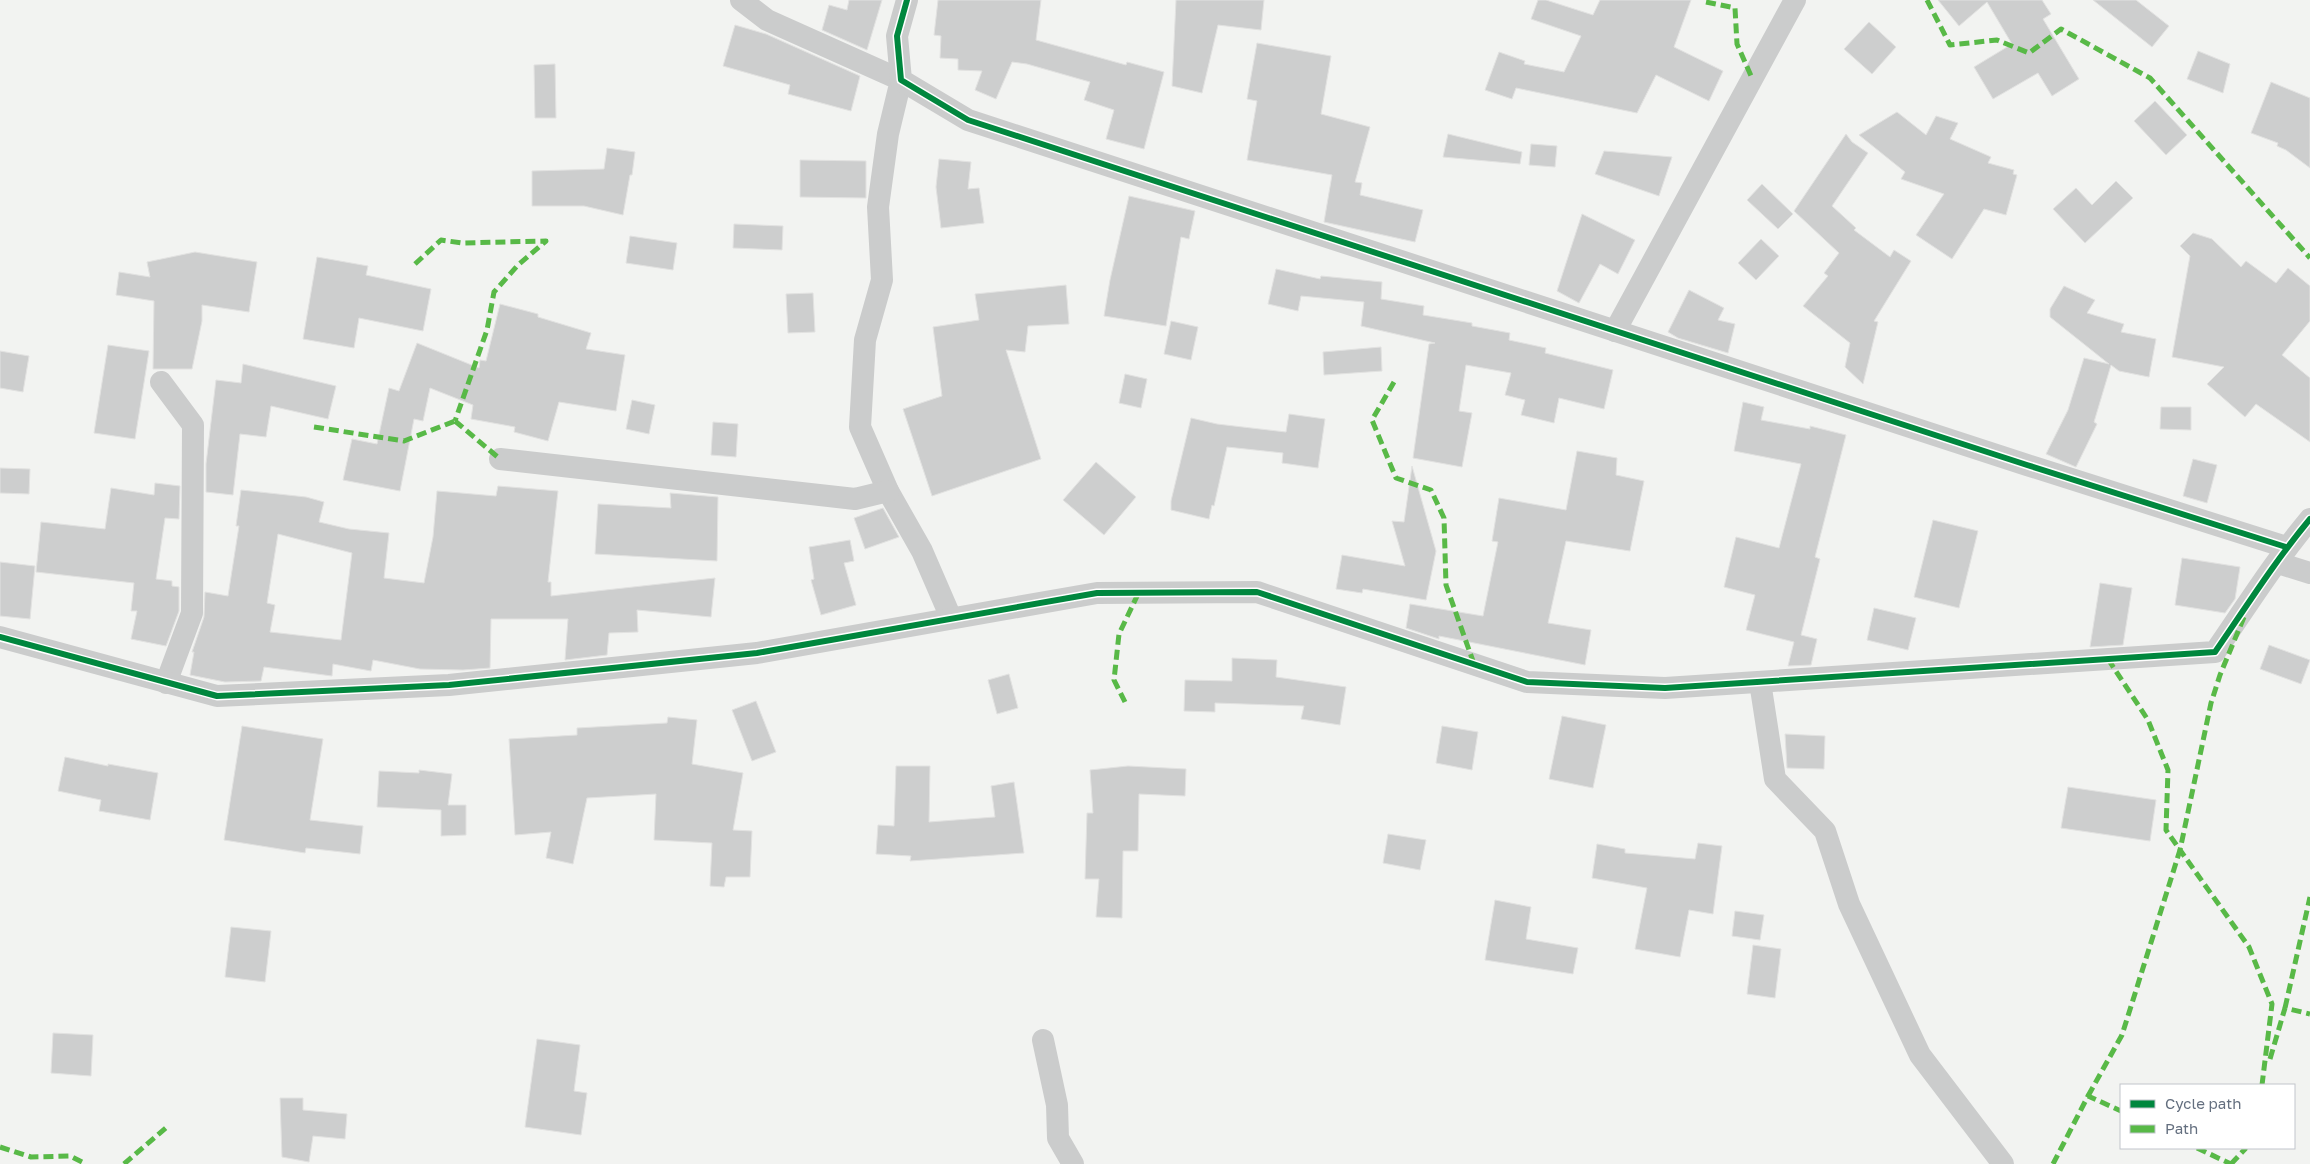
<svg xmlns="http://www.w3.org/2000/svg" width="2310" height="1164" font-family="'Golos Text',sans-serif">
	<rect width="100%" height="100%" fill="#f2f3f1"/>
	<g fill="#cdcece" stroke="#e2e2e1" fill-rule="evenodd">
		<path d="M849 0H882L867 50 822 30 829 5 847 10Z"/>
		<path d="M938 0H1041L1036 40 1126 65 1127 62 1164 72 1144 149 1106 139 1114 110 1084 100 1090 82 1027 64 1012 62 996 99 975 90 982 71 958 70V59L940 58 941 36 934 35Z"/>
		<path d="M1176 0H1264L1261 30 1218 25 1202 93 1172 86Z"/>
		<path d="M1538 0H1546L1593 15 1600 0H1691L1674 47 1723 71 1709 101 1656 75 1637 113 1516 88 1512 99 1485 90 1499 52 1525 61 1524 64 1564 72 1581 36 1531 19Z"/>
		<path d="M1938 0H2042L2051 14 2043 19 2079 79 2052 96 2038 73 1993 99 1974 67 2012 44 1987 2 1959 26Z"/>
		<path d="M2093 0H2136L2169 26 2152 47Z"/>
		<path d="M1869 22 1896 47 1872 74 1844 49Z"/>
		<path d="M735 25 766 34 860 76 851 111 788 94 790 85 723 66Z"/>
		<path d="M1257 43 1331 56 1321 114 1370 127 1355 182 1362 183 1360 195 1423 210 1415 242 1324 222 1332 175 1247 160 1257 101 1247 99Z"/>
		<path d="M2198 51 2230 64 2223 93 2187 79Z"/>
		<path d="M555 64 556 118H535L534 65Z"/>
		<path d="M2271 82 2310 98V168L2286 150 2277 146 2278 143 2251 133Z"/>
		<path d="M2155 101 2187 135 2166 155 2134 121Z"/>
		<path d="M1897 112 1926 135 1936 116 1958 123 1950 139 1991 157 1988 163 2014 170 2013 174 2017 175 2006 215 1984 209 1952 259 1916 235 1944 194 1901 179 1905 172 1859 135Z"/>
		<path d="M1448 134 1522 152 1520 164 1443 157Z"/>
		<path d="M1846 134 1852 142 1868 153 1832 206 1856 228 1854 230 1890 257 1894 250 1911 261 1874 321 1878 322 1863 384 1845 367 1850 343 1803 306 1828 276 1824 273 1839 253 1794 211Z"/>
		<path d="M1531 144 1557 146 1555 167 1529 165Z"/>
		<path d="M607 148 635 152 632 175H630L623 215 584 206H532V171L604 169Z"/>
		<path d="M1604 151 1672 157 1659 196 1595 174Z"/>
		<path d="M939 159 971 162 968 189 979 188 984 223 941 228 936 187Z"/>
		<path d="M800 160 866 161V198L800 197Z"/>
		<path d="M2116 181 2133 198 2085 243 2053 209 2076 188 2092 205Z"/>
		<path d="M1762 184 1793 214 1778 229 1747 200Z"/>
		<path d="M1129 196 1195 211 1189 239 1181 237 1166 326 1104 316 1110 280Z"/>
		<path d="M1582 214 1635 240 1618 274 1600 264 1579 303 1557 291Z"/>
		<path d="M734 224 783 226 782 250 733 248Z"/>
		<path d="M2193 233 2212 239 2241 267 2246 261 2276 283 2288 268 2310 286V321L2282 355 2310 378V442L2256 404 2245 417 2207 384 2224 367 2172 357 2190 256 2180 246Z"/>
		<path d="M630 236 677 243 673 270 626 263Z"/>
		<path d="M1761 239 1779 256 1756 280 1738 263Z"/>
		<path d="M195 252 257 262 249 312 202 305V321L192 369H153L154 301 116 295 119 272 150 277 147 262Z"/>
		<path d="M317 257 368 266 366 275 431 289 423 331 359 318 354 348 303 339Z"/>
		<path d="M1276 269 1320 279 1321 276 1382 282 1381 299 1424 306 1423 315 1472 323V326L1510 333 1509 340 1546 348 1545 353 1613 370 1604 409 1559 398 1554 423 1521 415 1525 400 1505 395 1511 373 1466 365 1459 411 1472 413 1462 467 1413 458 1429 344 1435 343 1361 326 1364 302 1301 296 1298 311 1268 304Z"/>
		<path d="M1066 285 1069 324 1028 326 1025 352 1006 350 1041 459 932 496 903 409 942 396 933 327 979 320 975 294Z"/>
		<path d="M2064 286 2095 300 2087 313 2124 324 2121 332 2156 339 2149 377 2119 371 2111 365 2094 422 2097 424 2076 467 2046 454 2068 410 2084 358 2109 364 2050 317V309Z"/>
		<path d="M1689 290 1724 308 1718 320 1735 324 1728 353 1678 338 1668 332Z"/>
		<path d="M813 293 815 332 788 333 786 294Z"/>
		<path d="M500 304 538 314V317L591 333 586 349 625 355 616 411 559 402 548 441 514 432 515 427 471 419 473 405 430 388 423 421 414 419 400 491 343 480 352 439 377 444 389 388 399 391 417 343 479 368 480 360 486 361Z"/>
		<path d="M1171 321 1198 327 1191 360 1164 354Z"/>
		<path d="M108 345 149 351 135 439 94 433Z"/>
		<path d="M1381 347 1382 371 1324 375 1323 352Z"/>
		<path d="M0 351 29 356 23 392 0 388Z"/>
		<path d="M243 364 336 386 328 419 271 406 266 437 240 434 233 495 206 492V464L216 380 241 383Z"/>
		<path d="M1125 374 1147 379 1141 408 1119 403Z"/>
		<path d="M632 400 655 405 649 434 626 429Z"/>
		<path d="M1743 402 1764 407 1761 420 1810 429V426L1846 435 1815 557 1820 559 1801 635 1817 639 1811 665 1788 666 1794 642 1746 630 1755 595 1724 587 1736 537 1779 548 1801 464 1734 451Z"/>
		<path d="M2161 407H2191V430L2160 429Z"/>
		<path d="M1289 414 1325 419 1318 468 1282 463 1283 453 1227 447 1214 506 1212 505 1209 519 1171 510V501L1191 418 1217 424 1286 432Z"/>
		<path d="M713 422 738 424 736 457 711 455Z"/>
		<path d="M1577 451 1617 458 1616 475 1644 481 1630 551 1566 541 1548 623 1591 630 1585 665 1439 636V639L1406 628 1410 604 1483 616 1498 542 1492 541 1499 498 1566 510Z"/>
		<path d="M2193 459 2217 465 2207 503 2183 496Z"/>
		<path d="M1096 462 1136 497 1104 535 1063 500Z"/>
		<path d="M1412 466 1436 551 1426 600 1363 589 1362 593 1336 589 1342 555 1405 566 1392 521 1404 522Z"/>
		<path d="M0 468 30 469 29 494 0 493Z"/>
		<path d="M155 483 180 486 179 519 165 518 156 579 172 581V586L179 587V611L166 646 131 639 137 611H131L134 583 36 572 41 522 105 529 111 488 154 495Z"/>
		<path d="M498 486 558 491 548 582H551V596L715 578 711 617 637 610 638 632 609 633 607 655 565 660 568 619H491L490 668 463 670 420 669 373 660 371 671 333 664 332 676 264 667 261 681 225 682 190 675 194 652H192L204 617 205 592 228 596 239 526H236L241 490 306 497 324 502 319 522 349 529 389 533 384 578 424 583 433 537 437 491 496 496ZM278 534 352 553 341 640 270 632 275 605 267 603Z"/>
		<path d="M670 493 718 497 717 561 595 554 598 504 671 508Z"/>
		<path d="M883 508 899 537 865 549 854 518Z"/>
		<path d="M1933 520 1978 531 1959 608 1914 597Z"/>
		<path d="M850 540 854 561 844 563 856 605 821 615 811 580 814 579 809 547Z"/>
		<path d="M2182 558 2240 567 2235 599 2225 613 2175 605Z"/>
		<path d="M0 562 35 566 30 619 0 616Z"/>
		<path d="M2100 583 2132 588 2123 645 2090 647Z"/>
		<path d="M1874 608 1916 618 1908 650 1867 640Z"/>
		<path d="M2269 645 2310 660 2301 684 2260 669Z"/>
		<path d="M1232 658 1277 660 1276 677 1346 687 1340 725 1301 719 1304 706 1215 703V712L1184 711 1185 680 1232 681Z"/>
		<path d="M1009 674 1018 708 997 714 988 680Z"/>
		<path d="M756 701 776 752 752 761 732 710Z"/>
		<path d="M1562 716 1606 725 1593 788 1549 779Z"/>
		<path d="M668 717 697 720 692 764 743 773 733 830 752 831 750 877H726L724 887 710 886 712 843 654 840 656 794 587 798 573 864 546 858 551 832 515 835 509 739 577 735V728L667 723Z"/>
		<path d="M242 726 323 739 310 820 363 826 360 854 306 848 305 853 224 840Z"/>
		<path d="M1442 726 1478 732 1472 770 1436 763Z"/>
		<path d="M1785 734 1825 736 1824 769 1787 768Z"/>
		<path d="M65 757 108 766V764L158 773 150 820 99 811 101 800 58 791Z"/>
		<path d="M896 766H930L929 822 995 817 991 786 1014 782 1024 853 910 861 911 856 876 854 878 825 894 826Z"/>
		<path d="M1128 766 1186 769 1185 796 1139 794 1138 851H1123L1122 918 1096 917 1099 879H1085L1087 813H1093L1090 770Z"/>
		<path d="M419 770 452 774 448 805H466V835L441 836V810L377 807 379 771 419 773Z"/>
		<path d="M2068 787 2156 800 2150 841 2061 828Z"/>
		<path d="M1388 834 1426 840 1420 870 1383 863Z"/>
		<path d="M1698 843 1722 846 1713 914 1689 910 1680 957 1635 949 1647 888 1592 878 1597 844 1625 849V853L1695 859Z"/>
		<path d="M1495 900 1531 907 1526 939 1578 948 1573 974 1485 960Z"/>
		<path d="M1735 911 1764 915 1760 940 1732 936Z"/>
		<path d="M231 927 271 931 265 982 225 977Z"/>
		<path d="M1753 945 1781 949 1775 998 1747 994Z"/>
		<path d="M53 1033 93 1035 91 1076 51 1073Z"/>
		<path d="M537 1039 580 1045 574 1091 587 1093 581 1135 525 1127Z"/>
		<path d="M280 1098H303V1110L347 1114 345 1139 313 1136 309 1162 282 1157Z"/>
	</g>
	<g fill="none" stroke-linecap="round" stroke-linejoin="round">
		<g stroke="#cbcccc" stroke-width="22">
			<path d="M741 0 767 20 901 80 888 134 878 207 882 280 865 340 860 427 888 491 922 551 951 618"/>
			<path d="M907 0 897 36 901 80 968 120 2027 465 2286 547"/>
			<path d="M1615 331 1795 0"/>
			<path d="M161 382 193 425 192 613 166 683"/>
			<path d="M500 459 855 499 888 491"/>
			<path d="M2278 563 2310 573"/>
			<path d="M0 637 217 696 449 685 757 653 1097 593 1257 592 1527 682 1665 688 2215 652C2246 607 2275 561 2310 519"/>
			<path d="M1760 682 1775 779 1825 831 1849 904 1920 1055 2003 1164"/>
			<path d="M1043 1040 1057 1105 1058 1138 1073 1164"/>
		</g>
		<g stroke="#58b947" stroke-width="5" stroke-dasharray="10 5" stroke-linecap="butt">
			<path d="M1927 0 1950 45 1997 40 2029 53 2061 29 2150 78 2310 258"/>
			<path d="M1706 2 1735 8 1737 44 1752 78"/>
			<path d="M415 264 441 240 462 243 546 241 518 265 494 292 487 330 455 421"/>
			<path d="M1394 382 1372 420 1396 478 1431 490 1444 518 1446 585 1474 664"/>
			<path d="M455 421 500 459"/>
			<path d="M314 427 404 441 455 421"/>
			<path d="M2244 617 2220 675 2211 703 2180 850 2249 947 2272 1004 2262 1085"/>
			<path d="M1125 702 1114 680 1119 634 1139 592"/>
			<path d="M2285 1008 2310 897"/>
			<path d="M2270 1059 2285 1008 2310 1014"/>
			<path d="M2088 1096 2122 1035 2180 850 2166 830 2168 770 2148 720 2108 659"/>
			<path d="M0 1147 31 1157 70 1156 86 1164"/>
			<path d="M2197 1148 2231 1164"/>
			<path d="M124 1164 168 1126"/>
			<path d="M2053 1164 2088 1096 2121 1111"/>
			<path d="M2231 1164 2246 1148"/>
		</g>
		<defs>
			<g id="cycleway">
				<path d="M907 0 897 36 901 80 968 120 2027 465 2286 547"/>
				<path d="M0 637 217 696 449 685 757 653 1097 593 1257 592 1527 682 1665 688 2215 652C2246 607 2275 561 2310 519"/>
			</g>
		</defs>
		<use href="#cycleway" stroke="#fff" stroke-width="9"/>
		<use href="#cycleway" stroke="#00873e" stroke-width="6"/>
	</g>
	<rect x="2120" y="1084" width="175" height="65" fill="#ffffff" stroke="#c1c5cc"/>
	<rect x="2130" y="1100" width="25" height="8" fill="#00873e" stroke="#c1c5cc"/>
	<text x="2165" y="1109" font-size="15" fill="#646f7f">Cycle path</text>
	<rect x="2130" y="1125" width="25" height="8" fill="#58b947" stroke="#c1c5cc"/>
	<text x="2165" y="1134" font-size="15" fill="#646f7f">Path</text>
</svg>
